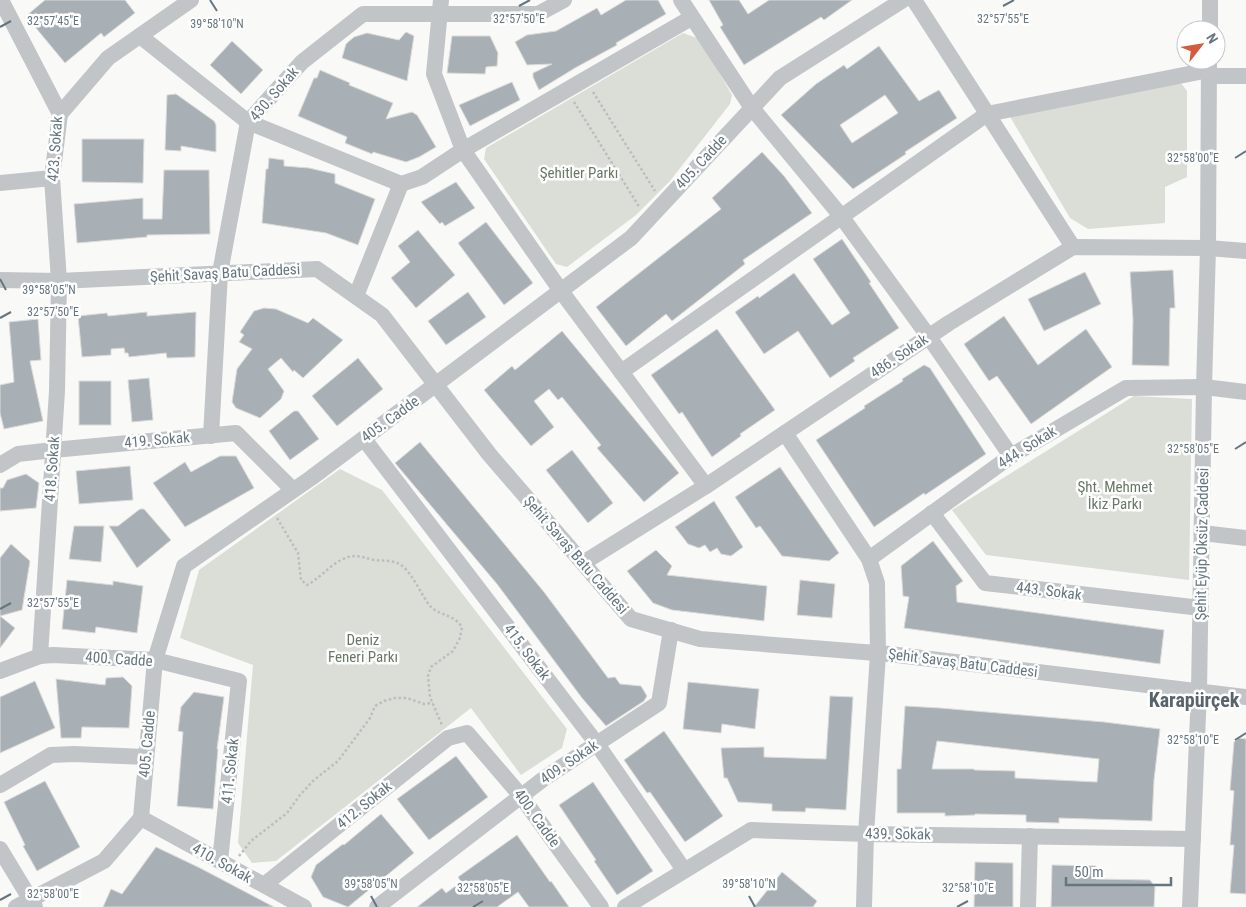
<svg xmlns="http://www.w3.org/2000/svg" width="1246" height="907" font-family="'Roboto Condensed',sans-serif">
	<rect width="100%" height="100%" fill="#f9f9f7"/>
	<g fill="#daded7">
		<path d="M683 33 700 39 732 95 730 104 670 181 636 215 567 267 556 264 484 159 486 148Z"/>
		<path d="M1181 83 1187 91V177L1165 187V223L1088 229 1070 218 1009 115Z"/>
		<path d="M1134 396 1192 399 1189 580 986 555 952 510Z"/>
		<path d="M340 469 382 490 567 729 562 748 521 775 471 708 276 861 252 863 238 843 253 665 180 638 199 570Z"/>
	</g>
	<g fill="#a9b0b5" stroke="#dbdbd9" fill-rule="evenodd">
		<path d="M45 0H125L135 13 104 37 101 33 65 63 26 16Z"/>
		<path d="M626 0H658L666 14 616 43 617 45 575 68 539 90 533 77V73L552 64 527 65 515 42 527 35 556 31 597 8 601 15Z"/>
		<path d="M709 0H739L748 14 769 0H852L824 20 821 17 744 65 720 27 723 25Z"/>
		<path d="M406 32 414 36 407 81 342 58 346 44 354 37 367 33 399 40Z"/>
		<path d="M452 36H490L498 53 497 66 486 67 485 74 447 73Z"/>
		<path d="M232 41 263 70 241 94 210 65Z"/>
		<path d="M879 46 919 101 939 90 957 118 905 152 906 154 853 189 781 115 816 84 844 65 847 69ZM885 95 898 113 852 143 840 125Z"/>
		<path d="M320 70 350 83 349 85 393 103 386 119 412 112 417 115 436 147 419 157 406 162 373 152 372 154 345 143 347 137 298 116 314 78H317Z"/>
		<path d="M512 82 520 100 470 126 459 105Z"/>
		<path d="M176 94 214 121 216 125V152L181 146V151L165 150 167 95Z"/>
		<path d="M82 139H144L143 183 82 182Z"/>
		<path d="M762 152 784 176 812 213 743 260 745 264 672 321 666 314 626 346 596 307 721 209 712 198Z"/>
		<path d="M269 158 284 160V166L309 168 335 174V183L375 199 358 245 326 233 262 223 266 169H268Z"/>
		<path d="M164 170H209L210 234 147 235V237L77 243 74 204 143 198V219H162Z"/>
		<path d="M456 182 475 208 445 226 442 222 440 224 421 202Z"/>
		<path d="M486 222 533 283 504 305 458 243Z"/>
		<path d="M418 230 455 275 416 308 391 278 410 262 398 246Z"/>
		<path d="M842 239 871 282 869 283 899 328 853 358 855 361 830 378 798 331 764 354 735 312 758 296 759 298 794 273 832 325 850 313 813 259Z"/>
		<path d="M1173 270 1175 308H1170L1169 366 1132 365 1133 320 1130 272Z"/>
		<path d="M1085 272 1101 304 1044 331 1028 299Z"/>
		<path d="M468 292 486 317 446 345 428 321Z"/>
		<path d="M264 308 276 309 308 323 313 318 343 340 303 378 294 370 293 372 281 358 268 369 284 391 281 399 260 418 236 408 232 402 237 369 252 349 239 342 244 335 240 332 254 311Z"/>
		<path d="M147 312V316L196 312 195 357 167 358 166 353 129 357 128 353H125L124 348 111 349V355L82 357 78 316 107 313 108 316Z"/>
		<path d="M1004 316 1038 365 1086 329 1112 367 1031 424 997 376 989 381 964 344Z"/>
		<path d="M38 319 41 360 30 361 43 421 4 429 0 413V385L14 382 9 322Z"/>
		<path d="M717 329 775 410 740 434 741 436 712 457 682 412 679 414 651 375Z"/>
		<path d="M562 331 679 473 644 502 597 448 601 445 562 397 558 400 549 389 534 401 554 427 531 446 484 390 512 366 515 370Z"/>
		<path d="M358 358 383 389 337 426 312 396Z"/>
		<path d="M924 365 930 368 986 454 925 495 924 493 874 527 816 440 865 408 864 406 903 381 902 379Z"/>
		<path d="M149 378 153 420 132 422 128 380Z"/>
		<rect x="79" y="381" width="32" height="44"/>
		<path d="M294 411H298L319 439 290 460 269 431Z"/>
		<path d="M420 442 544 592 608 678 615 677 620 684 641 686 647 696 644 701 606 726 582 698 497 584 395 463Z"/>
		<path d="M572 450 613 503 588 523 546 470Z"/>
		<path d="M220 456H236L254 488 185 527 153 483 185 462 191 472Z"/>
		<path d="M130 466 133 500 79 504 76 471Z"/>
		<path d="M780 467 839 553 829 561 782 556 760 526 756 528 735 497Z"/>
		<path d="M26 474 39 483 36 508 0 511V488H3L7 480Z"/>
		<path d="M714 501 743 547 731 556 721 554 717 548 710 552 705 545 699 548 688 544 675 527Z"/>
		<path d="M140 509H144L171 540 137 568 109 526H118Z"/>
		<path d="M74 526H104L101 562 69 559Z"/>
		<path d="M933 541 963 581 956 586 957 602 1164 630 1160 664 904 628 909 597 903 596 901 566Z"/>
		<path d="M11 544 30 561 22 610 0 616V558Z"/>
		<path d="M656 550 672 566 667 575 767 586 764 621 672 610 653 603 627 571Z"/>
		<path d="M67 580 113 585V581L143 586 137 633 96 627 95 633 62 629Z"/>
		<path d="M800 580 835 584 832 618 797 615Z"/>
		<path d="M0 616 15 628 0 648Z"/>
		<path d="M123 677 132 686 129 728 82 727 81 738H61L56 679 105 685 106 678Z"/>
		<path d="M35 681 55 728 0 753V697Z"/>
		<path d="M688 682 759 689 755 729 722 724 721 733 683 729Z"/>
		<path d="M194 692 224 697 217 749H218L213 809 177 806 183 732 178 731 181 707Z"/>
		<path d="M830 696 853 697 846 810 806 808 805 812 772 811V804L738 802 727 778H724L721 748 764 747V757L826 759Z"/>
		<path d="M905 706 940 708 1104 722 1160 729 1154 780 1152 821 1059 818V823L1026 822V815L975 814V815L945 816V813H897V769H901ZM937 741 1099 759 1097 782 1015 778V771L974 770V769H932Z"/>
		<path d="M664 731 723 816 685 842 650 792 647 793 624 760Z"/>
		<path d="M1239 738 1246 739V894L1230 893 1234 845H1230L1234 791 1230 790 1234 742Z"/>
		<path d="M456 756 488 797 429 840 397 799Z"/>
		<path d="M45 781 80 847 37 871 23 846 25 845 4 802Z"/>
		<path d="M593 782 653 871 617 895 594 861 596 860 559 805Z"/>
		<path d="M381 814 414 853 348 907 323 897 311 877 316 865 343 844 344 845Z"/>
		<path d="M517 835 550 882 551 881 569 907H529L518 892 497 907H417L442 888 446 893 461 882 458 877Z"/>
		<path d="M156 847 200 868 274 907H103L111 889 122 894Z"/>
		<path d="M975 862 1013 863V907H974Z"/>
		<path d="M1052 865 1096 866V879L1150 880 1155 887 1154 907H1051Z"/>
		<path d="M782 872 817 901 813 907H754Z"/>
	</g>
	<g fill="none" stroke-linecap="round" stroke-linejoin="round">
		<g stroke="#bbbec0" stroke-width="2.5" stroke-dasharray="2.5 2.5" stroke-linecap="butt">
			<path d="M593 92 655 191"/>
			<path d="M574 102 640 208"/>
			<path d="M277 518 298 553 301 580 307 585C319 579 328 567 341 560 354 553 361 557 374 560 382 561 390 560 397 563 410 567 421 595 430 606 439 616 452 613 462 627L460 638 453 651 431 667 428 676 430 697 442 725"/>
			<path d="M239 856 251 841 287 813 300 795 314 780 338 761 370 718 375 706 384 701 395 698H407L424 704 433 703"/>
		</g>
		<g stroke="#c1c5c8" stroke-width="16">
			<path d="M1 0 60 114 52 178 59 281 57 391 40 656"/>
			<path d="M441 0 434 74 463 150 561 291 706 486"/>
			<path d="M681 0 752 108 841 216 929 337 1011 456"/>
			<path d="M914 0 1073 247"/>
			<path d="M1210 30V0"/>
			<path d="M140 36 248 122 401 184 422 177 463 150 691 18"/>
			<path d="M1209 76H1246"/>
			<path d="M60 114 108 58 191 0"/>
			<path d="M0 183 52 178"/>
			<path d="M0 280 59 281 317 269 382 315 489 454 631 619 700 639 889 654 1246 697"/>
			<path d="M356 296 401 184"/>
			<path d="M621 372 987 114 1209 70"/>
			<path d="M785 433 869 559 877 583 878 654 866 834 864 907"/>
			<path d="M211 436 220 273 248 122 302 62 363 14H538L564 0"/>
			<path d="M364 439 597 744 684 870"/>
			<path d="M0 465 18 454 53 450 236 433 293 490"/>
			<path d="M932 513 985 583 1201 608"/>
			<path d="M1202 533 1246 538"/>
			<path d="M869 559 1011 456 1126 388 1204 387 1246 392"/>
			<path d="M583 563 706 486 949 323 1073 247 1208 248 1246 251"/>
			<path d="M0 671 40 656 53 655 155 660 239 681 220 861"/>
			<path d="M0 785 51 755 74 754 146 757"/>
			<path d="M141 818 304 907"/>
			<path d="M0 849 35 907"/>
			<path d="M264 885 448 738 467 733 521 796 601 907"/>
			<path d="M16 907 104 861 141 818 155 660 184 566 311 478 631 238 780 78 903 0"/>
			<path d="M377 907 546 777 659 703 671 630"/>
			<path d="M625 907 751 830 866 834 1193 839"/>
			<path d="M1028 907 1030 836"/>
			<path d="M1190 907 1199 691 1204 387 1208 248 1209 60"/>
		</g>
	</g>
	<path fill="none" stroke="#66767f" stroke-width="2" d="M210 0 217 11M519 6 530 0M1003 6 1014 0M0 27 11 21M1235 158 1246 151M0 279 6 290M0 318 11 312M1235 449 1246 442M0 609 11 603M1235 740 1246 733M371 896 377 907M749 896 755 907M0 900 11 894M473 907 483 901M957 907 968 901"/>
	<g text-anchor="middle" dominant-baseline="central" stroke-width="5" stroke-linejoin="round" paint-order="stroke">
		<g font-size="15" fill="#66767f" stroke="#fff">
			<text transform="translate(274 94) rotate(-49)">430. Sokak</text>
			<text transform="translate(55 149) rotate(-86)">423. Sokak</text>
			<text transform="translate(701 162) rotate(-47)">405. Cadde</text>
			<text transform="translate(225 273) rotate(-3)">Şehit Savaş Batu Caddesi</text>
			<text transform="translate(899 356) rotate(-34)">486. Sokak</text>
			<text transform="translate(390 419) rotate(-36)">405. Cadde</text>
			<text transform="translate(157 440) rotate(-5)">419. Sokak</text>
			<text transform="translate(1027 447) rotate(-32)">444. Sokak</text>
			<text transform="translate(52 469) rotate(-86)">418. Sokak</text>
			<text transform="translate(1202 544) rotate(-89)">Şehit Eyüp Öksüz Caddesi</text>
			<text transform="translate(576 555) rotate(49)">Şehit Savaş Batu Caddesi</text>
			<text transform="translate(1049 591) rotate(7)">443. Sokak</text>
			<text transform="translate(527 652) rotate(53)">415. Sokak</text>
			<text transform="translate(119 659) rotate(4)">400. Cadde</text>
			<text transform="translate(963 663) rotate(7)">Şehit Savaş Batu Caddesi</text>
			<text transform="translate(147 744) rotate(-85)">405. Cadde</text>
			<text transform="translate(569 762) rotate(-34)">409. Sokak</text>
			<text transform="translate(230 771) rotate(-84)">411. Sokak</text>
			<text transform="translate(364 805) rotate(-39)">412. Sokak</text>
			<text transform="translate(537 818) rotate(54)">400. Cadde</text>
			<text transform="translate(898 834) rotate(1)">439. Sokak</text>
			<text transform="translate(222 863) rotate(29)">410. Sokak</text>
		</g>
		<g font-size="15" fill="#697866" stroke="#fff">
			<text x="579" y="173">Şehitler Parkı</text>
			<text x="1115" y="487">Şht. Mehmet<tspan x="1115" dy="17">İkiz Parkı</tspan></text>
			<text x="363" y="640">Deniz<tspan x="363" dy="17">Feneri Parkı</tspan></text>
		</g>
		<g font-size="20" font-weight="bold" fill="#58636b" stroke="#fff">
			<text x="1194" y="700">Karapürçek</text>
		</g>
	</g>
	<g font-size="12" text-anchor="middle" fill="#66767f" stroke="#fff" stroke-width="5" stroke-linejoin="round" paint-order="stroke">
		<text x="519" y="23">32°57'50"E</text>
		<text x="1003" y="23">32°57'55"E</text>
		<text x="53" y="25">32°57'45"E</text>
		<text x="217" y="28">39°58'10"N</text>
		<text x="1193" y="162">32°58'00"E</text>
		<text x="49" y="294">39°58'05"N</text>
		<text x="53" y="316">32°57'50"E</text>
		<text x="1193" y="453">32°58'05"E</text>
		<text x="53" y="607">32°57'55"E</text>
		<text x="1193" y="744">32°58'10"E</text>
		<text x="371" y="888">39°58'05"N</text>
		<text x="749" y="888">39°58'10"N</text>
		<text x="483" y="892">32°58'05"E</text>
		<text x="968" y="892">32°58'10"E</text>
		<text x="53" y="898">32°58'00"E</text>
	</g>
	<g transform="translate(1201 45) rotate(59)"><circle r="24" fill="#ffffff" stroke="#c2c8cc"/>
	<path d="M0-4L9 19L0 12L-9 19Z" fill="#d35c3d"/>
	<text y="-8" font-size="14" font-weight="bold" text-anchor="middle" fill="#66767f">N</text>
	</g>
	<path d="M1066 877v8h105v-8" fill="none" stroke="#66767f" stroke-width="2.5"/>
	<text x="1074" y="877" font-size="15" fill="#66767f" stroke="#ffffff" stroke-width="4" paint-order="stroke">50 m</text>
</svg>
